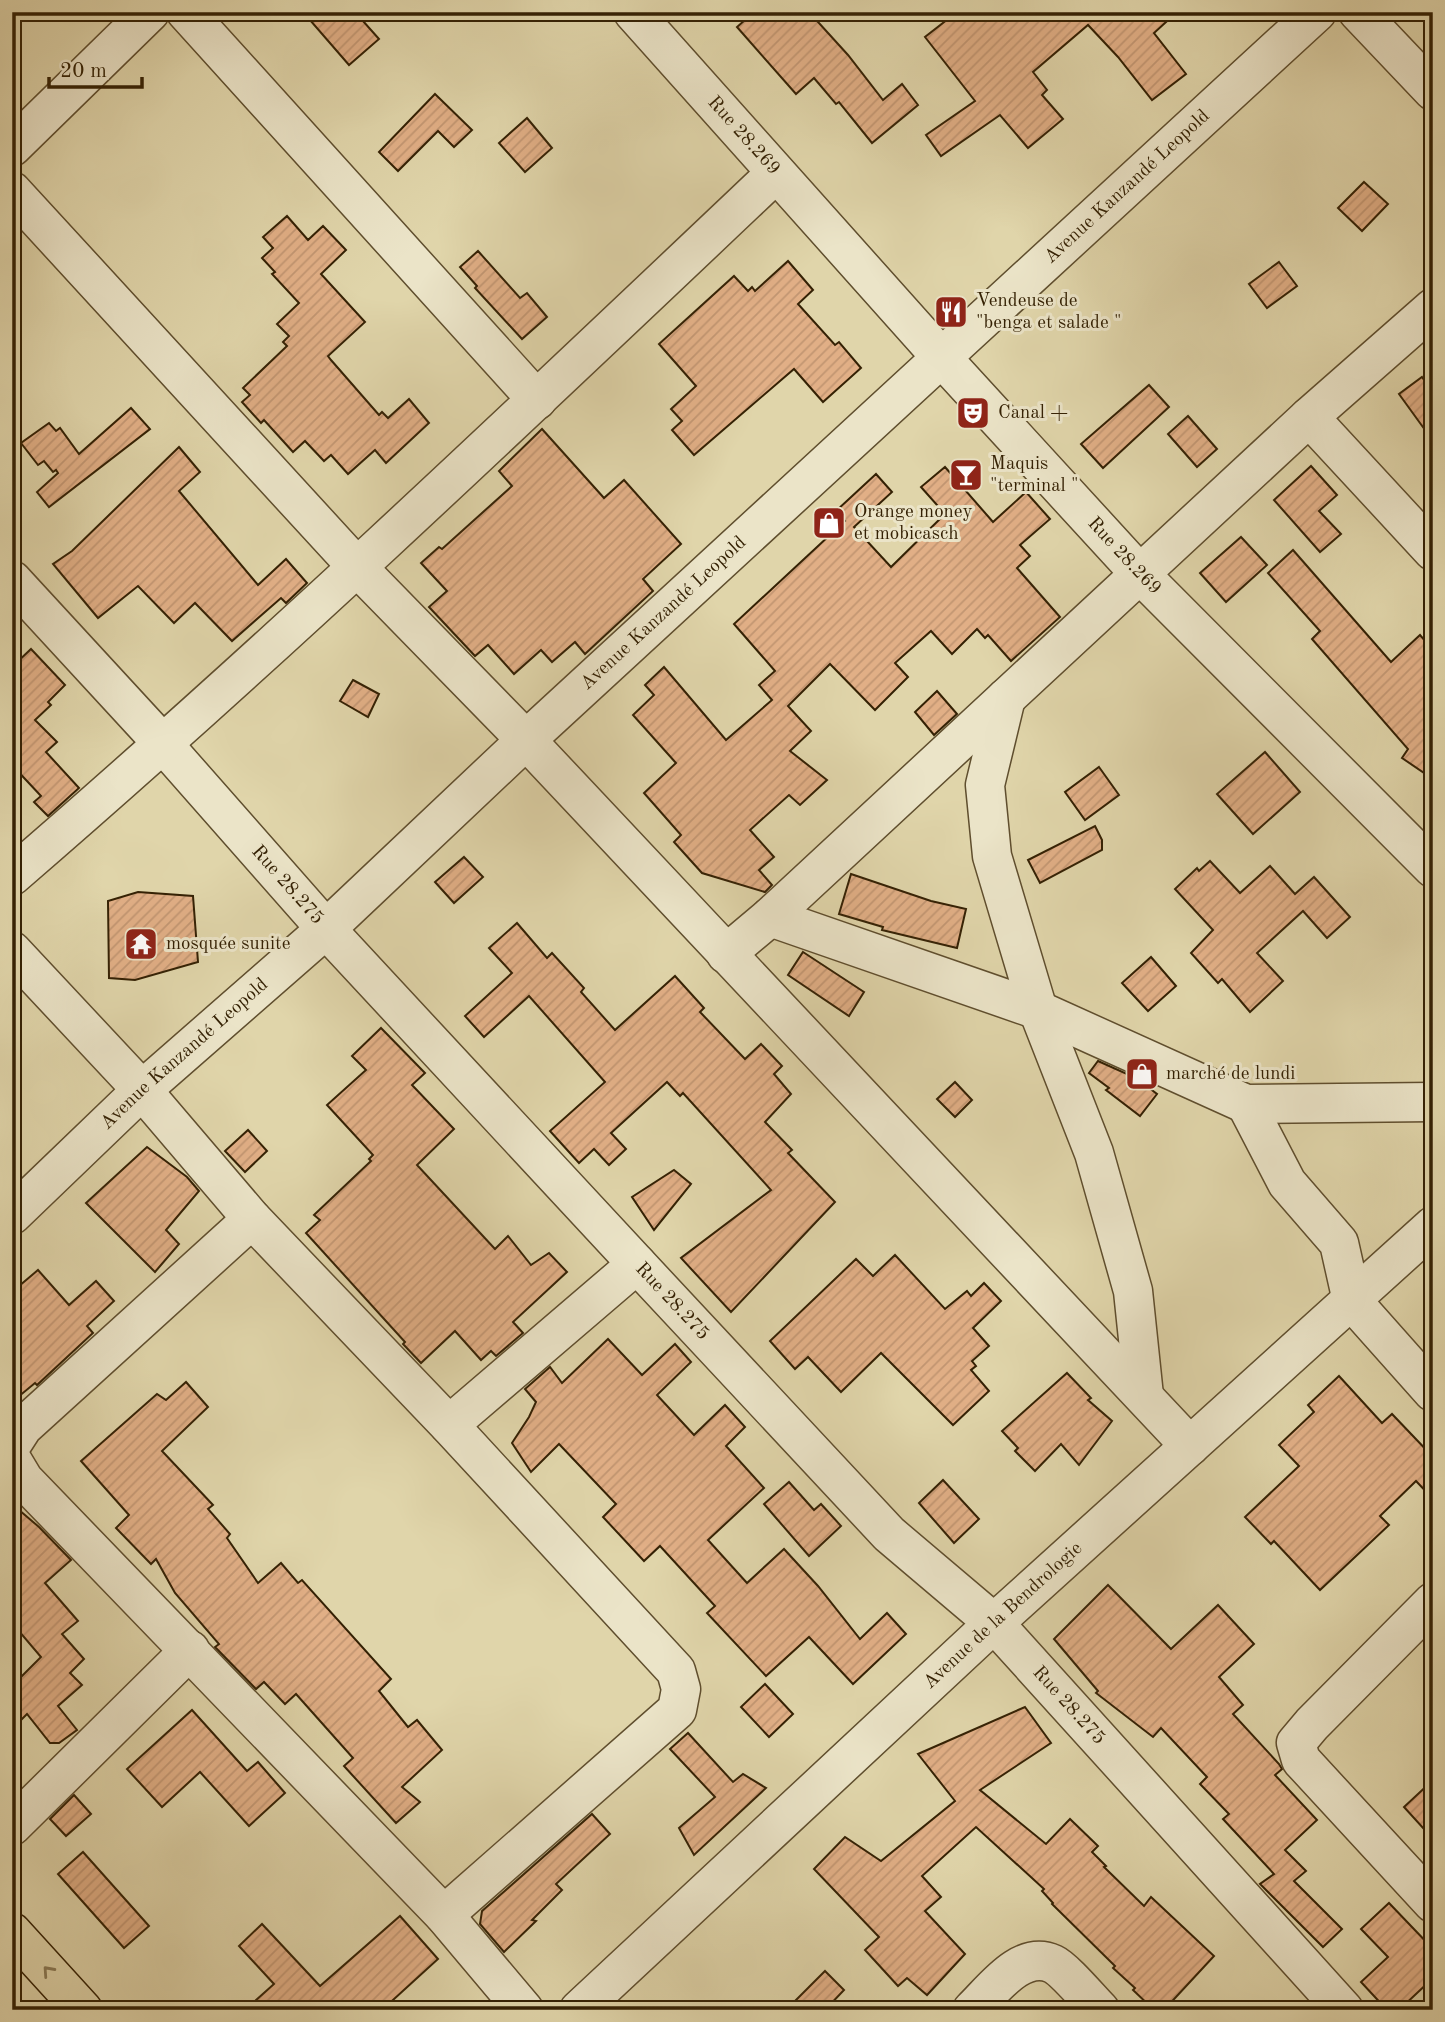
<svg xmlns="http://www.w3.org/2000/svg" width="1445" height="2022" font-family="'Old Standard TT',serif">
	<defs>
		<pattern id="building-hatch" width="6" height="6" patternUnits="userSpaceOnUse" patternTransform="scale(1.75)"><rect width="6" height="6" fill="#e1af86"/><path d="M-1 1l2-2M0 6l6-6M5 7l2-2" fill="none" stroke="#c29672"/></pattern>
	</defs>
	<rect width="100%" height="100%" fill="#e0d5aa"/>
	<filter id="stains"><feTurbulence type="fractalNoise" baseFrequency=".00286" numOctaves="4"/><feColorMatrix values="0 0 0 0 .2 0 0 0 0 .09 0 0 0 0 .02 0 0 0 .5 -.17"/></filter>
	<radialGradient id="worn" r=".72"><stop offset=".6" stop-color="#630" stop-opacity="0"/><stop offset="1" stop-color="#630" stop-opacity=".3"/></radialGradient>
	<g fill="url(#building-hatch)" stroke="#342104" stroke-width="2">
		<path d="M303 12H355L379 39 349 65Z"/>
		<path d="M754 12H809L848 55 883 100 902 84 918 105 872 143 839 102 836 104 814 78 796 94 737 27Z"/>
		<path d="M957 12H1177L1154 33 1186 74 1152 100 1118 57 1088 25 1033 72 1047 90 1042 95 1063 119 1028 148 1000 115 941 156 926 135 975 101 925 37Z"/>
		<path d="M435 94 472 130 454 147 438 131 398 171 379 152Z"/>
		<path d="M527 118 552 148 525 172 499 143Z"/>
		<path d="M1364 182 1388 204 1362 231 1338 208Z"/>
		<path d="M287 216 308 240 323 226 346 250 321 274 365 322 328 356 331 360 379 415 382 412 388 418 409 399 429 423 386 463 375 450 348 474 331 455 324 461 305 441 293 452 264 420 261 423 242 402 250 395 243 388 287 346 283 342 289 336 277 324 299 303 272 274 275 272 262 258 273 248 263 237Z"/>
		<path d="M478 251 520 298 527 293 547 317 522 339 475 288 477 286 460 267Z"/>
		<path d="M788 261 813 290 798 304 835 345 839 342 861 368 823 402 794 369 694 455 672 430 682 421 671 409 696 386 659 344 734 276 748 291 752 287 755 291Z"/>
		<path d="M1279 262 1297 286 1267 308 1249 284Z"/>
		<path d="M1422 377 1433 393V441L1399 394Z"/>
		<path d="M1149 385 1169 407 1103 468 1081 444Z"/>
		<path d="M131 408 150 429 49 507 37 492 58 473 56 470 53 472 44 461 38 465 21 443 49 423 56 431 60 428 79 454Z"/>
		<path d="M1188 416 1217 449 1197 467 1168 434Z"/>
		<path d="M542 429 604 498 624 480 681 544 643 579 653 591 585 654 575 642 552 662 541 650 514 674 488 645 475 656 429 607 447 591 421 563 439 547 442 549 512 486 499 471Z"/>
		<path d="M179 447 200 472 179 491 258 585 286 559 307 583 286 603 281 598 232 641 195 603 174 623 138 586 98 618 53 564 72 551Z"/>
		<path d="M1311 466 1337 495 1319 511 1341 534 1320 552 1274 500Z"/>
		<path d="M945 467 993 522 1026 492 1050 519 1020 545 1030 556 1017 568 1060 617 1011 661 988 635 985 638 977 629 952 654 931 631 895 663 908 677 875 710 830 664 788 706 811 731 790 751 827 780 800 805 789 795 750 830 774 857 759 870 772 885 765 892 702 873 674 842 681 835 644 793 676 763 633 715 654 695 645 685 664 667 726 740 772 700 759 685 775 671 734 624 845 521 836 511 876 474 892 492 854 527 891 567 945 514 921 487Z"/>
		<path d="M1241 537 1267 565 1226 602 1200 573Z"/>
		<path d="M1293 550 1391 662 1420 635 1433 650V779L1402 758 1408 749 1312 639 1320 631 1268 573Z"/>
		<path d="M31 649 65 685 48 702 51 705 35 720 57 742 46 752 79 788 48 816 34 802 41 796 12 765V667Z"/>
		<path d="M353 680 379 694 368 717 340 701Z"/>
		<path d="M937 691 957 714 934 735 915 712Z"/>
		<path d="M1265 752 1300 792 1253 834 1217 794Z"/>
		<path d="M1099 767 1119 795 1085 820 1065 792Z"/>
		<path d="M1095 826 1102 840V850L1040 883 1028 860Z"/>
		<path d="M464 857 483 877 454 903 435 882Z"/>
		<path d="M1210 861 1240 893 1270 866 1295 894 1314 877 1350 917 1327 938 1303 911 1257 953 1283 981 1250 1012 1222 979 1218 983 1191 953 1213 930 1175 889 1197 868 1199 871Z"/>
		<path d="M851 874 931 901 966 909 957 948 882 930 883 927 839 914Z"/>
		<path d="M138 892 193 896 198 962 135 980 109 978 108 901Z"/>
		<path d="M517 923 547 958 552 953 584 988 581 992 615 1030 675 976 704 1008 700 1012 745 1059 761 1044 782 1066 774 1074 791 1094 765 1122 792 1150 788 1153 835 1202 731 1312 681 1258 771 1190 683 1093 680 1096 667 1082 611 1133 626 1149 609 1165 594 1149 579 1163 550 1131 605 1082 529 996 484 1037 465 1016 512 973 489 948Z"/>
		<path d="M803 952 864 992 849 1016 788 975Z"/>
		<path d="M1151 957 1176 986 1148 1011 1122 983Z"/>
		<path d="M381 1028 425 1073 412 1085 454 1129 417 1165 495 1249 508 1236 531 1265 549 1253 567 1272 513 1322 523 1333 496 1356 491 1351 481 1360 455 1331 421 1363 403 1344 405 1342 306 1233 320 1220 314 1215 371 1161 369 1159 373 1155 327 1105 366 1070 352 1056Z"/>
		<path d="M1098 1061 1136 1078 1157 1094 1140 1116 1106 1090 1109 1088 1089 1073Z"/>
		<path d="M955 1082 972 1100 955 1117 937 1099Z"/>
		<path d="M248 1130 267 1151 245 1172 225 1151Z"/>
		<path d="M147 1147 187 1177 199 1191 166 1230 179 1244 155 1272 86 1203Z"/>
		<path d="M674 1170 691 1184 654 1230 632 1197Z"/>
		<path d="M895 1255 945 1309 967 1291 971 1296 984 1283 1001 1301 973 1328 989 1346 972 1361 976 1366 971 1370 989 1391 953 1425 881 1353 841 1392 808 1357 795 1369 770 1341 856 1259 873 1276Z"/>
		<path d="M38 1270 69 1305 96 1281 114 1301 87 1326 93 1333 37 1385 35 1383 12 1402V1292Z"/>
		<path d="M608 1339 642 1375 675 1344 691 1362 657 1395 694 1435 725 1405 745 1427 726 1446 764 1488 708 1540 747 1583 784 1549 818 1586 860 1639 887 1613 906 1634 853 1684 809 1637 766 1676 707 1613 715 1606 660 1546 644 1561 603 1517 616 1504 559 1444 531 1472 512 1443 529 1417 536 1402 525 1389 550 1367 562 1383Z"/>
		<path d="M1067 1373 1091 1398 1088 1400 1112 1421 1079 1465 1061 1444 1035 1471 1015 1451 1018 1448 1002 1431Z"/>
		<path d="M1339 1376 1382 1423 1392 1414 1433 1457V1499L1416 1481 1380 1516 1389 1525 1320 1590 1274 1541 1271 1544 1245 1517 1299 1466 1279 1445 1314 1412 1308 1405Z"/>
		<path d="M186 1382 208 1407 162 1451 213 1505 208 1509 230 1534 227 1538 258 1583 281 1563 298 1583 302 1580 391 1679 379 1691 408 1727 417 1720 442 1750 402 1787 420 1802 396 1823 344 1766 353 1758 296 1694 285 1704 264 1682 256 1689 215 1647 219 1644 175 1593 156 1559 151 1564 116 1528 129 1515 81 1461 157 1394 166 1400Z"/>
		<path d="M943 1480 979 1519 954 1543 919 1503Z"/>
		<path d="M789 1482 814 1510 821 1504 841 1526 809 1556 764 1504Z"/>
		<path d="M12 1504 39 1527 71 1560 45 1583 78 1621 62 1634 84 1659 70 1673 82 1685 58 1706 77 1730 59 1743H50L27 1714 12 1729V1686L41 1657 12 1623Z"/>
		<path d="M1108 1585 1171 1649 1218 1605 1254 1644 1219 1677 1243 1705 1233 1714 1279 1764 1282 1769 1275 1775 1317 1820 1285 1850 1306 1871 1294 1881 1342 1929 1323 1947 1260 1884 1274 1874 1223 1819 1229 1814 1200 1784 1207 1777 1161 1728 1153 1737 1096 1693 1098 1691 1054 1639Z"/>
		<path d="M765 1684 793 1714 769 1737 741 1707Z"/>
		<path d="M1025 1707 1051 1743 980 1790 1046 1844 1070 1819 1098 1846 1092 1852 1106 1866 1104 1867 1144 1906 1151 1897 1214 1956 1164 2010H1154L1133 1990 1135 1988 1113 1968 1115 1966 1052 1904 1053 1903 1042 1891 1044 1889 976 1827 922 1876 941 1897 925 1911 965 1954 927 1995 907 1978 898 1986 865 1950 879 1937 814 1869 845 1837 881 1861 955 1801 918 1754Z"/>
		<path d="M192 1710 247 1771 258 1762 285 1793 249 1826 200 1772 162 1807 127 1769Z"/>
		<path d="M688 1733 733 1782 743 1774 766 1788 694 1855 679 1828 715 1797 670 1749Z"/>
		<path d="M1433 1780V1839L1404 1807Z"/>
		<path d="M74 1795 91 1814 66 1836 50 1819Z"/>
		<path d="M592 1814 610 1834 556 1884 562 1890 532 1920 536 1921 504 1952 480 1924 482 1911Z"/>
		<path d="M83 1852 149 1926 124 1948 58 1874Z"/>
		<path d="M1389 1903 1433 1949V1978L1399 2010H1387L1361 1982 1388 1957 1361 1929Z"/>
		<path d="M400 1916 438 1959 382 2010H245L274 1984 239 1946 262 1924 320 1986Z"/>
		<path d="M825 1971 844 1990 825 2010H786Z"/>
	</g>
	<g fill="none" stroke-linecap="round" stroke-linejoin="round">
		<defs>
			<g id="minor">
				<path d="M186 12 537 400"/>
				<path id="s1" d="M633 12 942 358 1140 574 1433 868"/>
				<path d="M1358 12 1433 91"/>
				<path d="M12 147 150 12"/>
				<path d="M12 191 358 568 526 740 1190 1446"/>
				<path d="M1309 417 1433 551"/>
				<path id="s2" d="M12 580 164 745 326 929 637 1264 889 1534 994 1623 1344 2010"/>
				<path d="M1006 698 985 785 992 856 1038 1010 1094 1153 1133 1291 1144 1396"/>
				<path d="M12 876C274 650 525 411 776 173"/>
				<path d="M770 917 1038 1010 1246 1104 1433 1102"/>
				<path d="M12 951 142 1090 252 1219 449 1425 676 1671 681 1689 677 1710 444 1915"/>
				<path d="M726 954 770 917 1309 417 1433 308"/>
				<path d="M1246 1104 1287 1183 1339 1243 1352 1301 1433 1392"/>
				<path id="s3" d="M12 1215 142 1090 326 929 526 740 1317 12"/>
				<path d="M449 1425 637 1264"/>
				<path d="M12 1444 23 1427 252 1219"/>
				<path d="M12 1460 24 1480 444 1915 524 2010"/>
				<path d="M1433 1602 1312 1724 1296 1743 1301 1760 1433 1903"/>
				<path d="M12 1826 190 1650"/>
				<path id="s4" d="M579 2010 994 1623 1433 1226"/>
				<path d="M972 2010C992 1991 1021 1949 1053 1964 1064 1969 1090 2000 1100 2010"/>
			</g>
			<path id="major" d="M12 1932 83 2010"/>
		</defs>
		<use href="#minor" stroke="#5f4e2e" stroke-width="41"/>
		<use href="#major" stroke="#342104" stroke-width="41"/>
		<use href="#minor" stroke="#ebe4c8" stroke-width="38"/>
		<use href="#major" stroke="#e0d5aa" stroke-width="38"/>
	</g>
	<defs><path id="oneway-chevron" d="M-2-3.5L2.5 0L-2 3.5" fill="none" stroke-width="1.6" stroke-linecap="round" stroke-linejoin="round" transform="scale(1.75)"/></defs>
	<use stroke="#8a7b57" href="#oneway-chevron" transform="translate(48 1971) rotate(-132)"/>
	<defs>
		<symbol id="restaurant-square" viewBox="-11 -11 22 22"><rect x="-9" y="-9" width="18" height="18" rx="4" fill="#8f2418" stroke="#ebe4c8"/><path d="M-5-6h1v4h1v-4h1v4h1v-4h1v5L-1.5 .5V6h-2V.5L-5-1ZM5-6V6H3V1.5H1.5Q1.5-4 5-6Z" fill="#fff"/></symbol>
		<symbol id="theatre-square" viewBox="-11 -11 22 22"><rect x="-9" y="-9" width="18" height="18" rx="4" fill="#8f2418" stroke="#ebe4c8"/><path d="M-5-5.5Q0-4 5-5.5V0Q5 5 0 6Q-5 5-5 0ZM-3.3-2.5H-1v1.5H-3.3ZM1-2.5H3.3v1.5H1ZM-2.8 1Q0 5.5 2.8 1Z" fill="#fff"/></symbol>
		<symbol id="bar-square" viewBox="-11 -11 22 22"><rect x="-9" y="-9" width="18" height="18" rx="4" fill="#8f2418" stroke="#ebe4c8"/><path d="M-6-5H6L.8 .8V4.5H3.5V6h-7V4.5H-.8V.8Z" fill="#fff"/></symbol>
		<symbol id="shop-square" viewBox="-11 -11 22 22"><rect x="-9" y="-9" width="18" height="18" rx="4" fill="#8f2418" stroke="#ebe4c8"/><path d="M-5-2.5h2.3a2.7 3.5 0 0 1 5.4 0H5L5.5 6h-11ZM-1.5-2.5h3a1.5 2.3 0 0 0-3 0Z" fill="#fff"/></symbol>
		<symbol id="temple-square" viewBox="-11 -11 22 22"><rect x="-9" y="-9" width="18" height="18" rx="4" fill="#8f2418" stroke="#ebe4c8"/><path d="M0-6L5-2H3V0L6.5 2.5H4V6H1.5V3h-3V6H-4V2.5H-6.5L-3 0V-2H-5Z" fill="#fff"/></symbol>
	</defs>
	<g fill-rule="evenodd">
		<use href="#restaurant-square" x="932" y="293" width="38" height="38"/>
		<use href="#theatre-square" x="954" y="394" width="38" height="38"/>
		<use href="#bar-square" x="947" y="456" width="38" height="38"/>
		<use href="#shop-square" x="810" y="504" width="38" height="38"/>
		<use href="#temple-square" x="122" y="925" width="38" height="38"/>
		<use href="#shop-square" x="1123" y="1055" width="38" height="38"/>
	</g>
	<g text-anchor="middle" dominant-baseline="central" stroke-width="6" stroke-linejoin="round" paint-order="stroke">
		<g font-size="19" fill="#342104" stroke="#ebe4c8">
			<text stroke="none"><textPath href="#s1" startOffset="166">Rue 28.269</textPath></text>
			<text stroke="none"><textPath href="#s3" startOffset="1517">Avenue Kanzandé Leopold</textPath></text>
			<text stroke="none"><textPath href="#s1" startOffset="733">Rue 28.269</textPath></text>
			<text stroke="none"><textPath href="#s3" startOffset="887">Avenue Kanzandé Leopold</textPath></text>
			<text stroke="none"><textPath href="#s2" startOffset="411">Rue 28.275</textPath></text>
			<text stroke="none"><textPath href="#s3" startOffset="236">Avenue Kanzandé Leopold</textPath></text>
			<text stroke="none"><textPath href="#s2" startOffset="978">Rue 28.275</textPath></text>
			<text stroke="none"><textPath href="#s4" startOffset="579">Avenue de la Bendrologie</textPath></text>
			<text stroke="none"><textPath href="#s2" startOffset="1545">Rue 28.275</textPath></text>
		</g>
		<g font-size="19" fill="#342104" stroke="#ebe4c8" text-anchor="start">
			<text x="976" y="301">Vendeuse de<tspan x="976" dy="22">"benga et salade "</tspan></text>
			<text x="998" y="413">Canal +</text>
			<text x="990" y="464">Maquis<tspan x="990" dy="22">"terminal "</tspan></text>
			<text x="854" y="512">Orange money<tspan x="854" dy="22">et mobicasch</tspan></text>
			<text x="166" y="944">mosquée sunite</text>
			<text x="1166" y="1074">marché de lundi</text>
		</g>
	</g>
	<rect width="1445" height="2022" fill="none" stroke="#e0d5aa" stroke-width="42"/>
	<rect x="14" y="14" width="1417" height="1994" fill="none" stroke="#342104" stroke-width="3.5"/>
	<rect x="21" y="21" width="1403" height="1980" fill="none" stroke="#342104" stroke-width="2"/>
	<path d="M49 77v10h93v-10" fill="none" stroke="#342104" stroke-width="3.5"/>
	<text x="60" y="77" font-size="21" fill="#342104" stroke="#ebe4c8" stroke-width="5" paint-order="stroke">20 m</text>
	<rect width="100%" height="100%" filter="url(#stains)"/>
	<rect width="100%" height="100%" fill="url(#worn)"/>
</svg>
